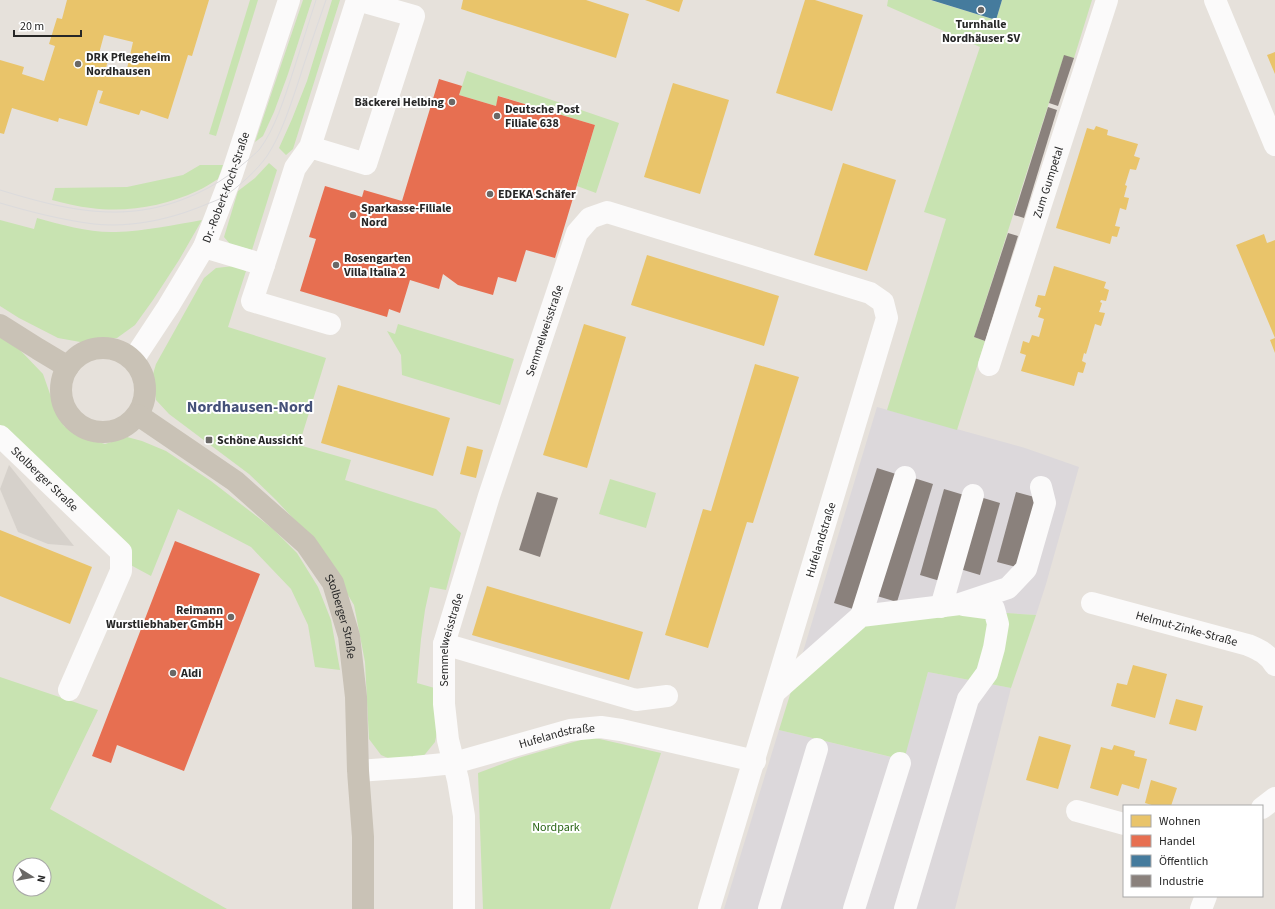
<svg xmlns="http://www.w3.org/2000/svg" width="1275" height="909" font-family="'Source Sans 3',sans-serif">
	<rect width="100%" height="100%" fill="#e6e1db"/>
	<g fill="#dcd8db">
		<path d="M877 407 1025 448 1079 467 1046 584 1036 615 992 612 793 685Z"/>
		<path d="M928 672 1011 688 955 909H724L779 730 903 760Z"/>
	</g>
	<g fill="#c8e3b1" fill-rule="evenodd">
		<path d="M250 0H258L216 136 209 134Z"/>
		<path d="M303 0H312L288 74 274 112 263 136 255 142Z"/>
		<path d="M332 0H340L293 149 286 155 279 148 292 119 307 81Z"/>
		<path d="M888 0H930L996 20 1002 0H1092L1074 58 1064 56 974 337 985 341 957 430 887 410 946 219 924 212 980 47 887 6Z"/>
		<path d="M467 71 619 123 596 193 577 186 595 125 499 96 496 106 459 95Z"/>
		<path d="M269 163 277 170 252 250 230 244 224 237 238 191 255 178Z"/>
		<path d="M200 165H223L218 179C211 183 204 188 197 191 165 206 126 213 91 208 78 207 65 203 52 200L55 188 127 187 183 175Z"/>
		<path d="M37 218C62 225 90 233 116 232 145 231 174 225 202 220L179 260 153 300 135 325 117 338 103 339 86 343 58 338 19 318 0 306V220L34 229Z"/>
		<path d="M234 266 246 271 228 327 326 358 299 445 351 460 345 480 436 509 461 533 446 590 430 587 425 610 421 639 417 683 438 689V727L435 742 422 758 397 762 381 755 369 739 365 662 354 605 317 544 276 500 249 474 169 414 156 400 153 374 156 364 204 278 216 268Z"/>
		<path d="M398 324 514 359 500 405 402 375 401 355 387 331 395 334Z"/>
		<path d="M0 337 20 350 43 374 50 394 64 426 79 436 105 444 127 437 142 441 166 451 211 481 273 529 297 553 318 587 331 620 340 670 315 667 308 625 291 589 251 547 178 509 151 576 125 562 52 476 0 425Z"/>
		<path d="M610 479 656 493 646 528 599 514Z"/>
		<path d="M992 612 1036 615 1011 688 928 672 904 760 779 730 793 685 872 620Z"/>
		<path d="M0 677 98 710 50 809 227 909H0ZM20 865H44V889H20Z"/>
		<path d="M591 737 661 753 610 909H483L478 773 518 758Z"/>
	</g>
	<path fill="#d6d1cb" d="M9 465 74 546 48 544 18 532 0 489Z"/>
	<g fill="#e9c46a" fill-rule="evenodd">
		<path d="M67 0H209L192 56 188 55 168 119 141 110 139 115 99 103 103 91 98 90 87 126 59 118 58 122 12 108 4 134 0 133V60L24 67 22 74 44 81 55 46 49 44 57 18 62 19ZM104 35 133 42 126 73 106 68 108 60 98 57Z"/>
		<path d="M463 0H586L629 14 616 58 461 9Z"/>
		<path d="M645 0H683L679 12Z"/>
		<path d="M805 0H815L863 15 832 111 776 93Z"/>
		<path d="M1275 52V74L1267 55Z"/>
		<path d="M673 83 729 100 700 194 644 177Z"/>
		<path d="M1096 126 1108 130 1107 135 1138 144 1134 156 1140 158 1136 170 1130 169 1125 185 1127 186 1124 197 1129 198 1126 210 1120 208 1115 226 1120 227 1117 237 1112 236 1110 244 1056 228 1087 128 1094 130Z"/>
		<path d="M843 163 896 180 867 271 814 255Z"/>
		<path d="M1264 234 1267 243 1275 240V353L1270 340 1275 338 1236 245Z"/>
		<path d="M647 255 779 296 764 346 631 305Z"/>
		<path d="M1054 266 1106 282 1104 288 1109 290 1106 301 1101 300 1100 302 1102 303 1099 312 1105 313 1101 326 1095 324 1086 354 1084 353 1082 361 1086 363 1083 373 1078 372 1074 386 1021 371 1026 355 1020 353 1023 341 1029 343 1032 335 1039 337 1044 319 1038 317 1041 308 1035 306 1038 295 1045 296Z"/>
		<path d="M584 324 626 337 587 468 543 455Z"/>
		<path d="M755 364 799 377 753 523 747 522 708 648 665 635 703 509 711 511Z"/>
		<path d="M338 385 450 418 433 476 321 443Z"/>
		<path d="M467 446 483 450 476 478 460 474Z"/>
		<path d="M0 530 92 567 70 624 0 596Z"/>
		<path d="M487 586 643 632 629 680 472 635Z"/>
		<path d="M1133 665 1167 674 1155 718 1111 706 1117 683 1127 685Z"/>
		<path d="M1176 699 1203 706 1196 731 1169 724Z"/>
		<path d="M1039 736 1071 745 1058 789 1026 780Z"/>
		<path d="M1114 745 1135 751 1134 756 1147 759 1139 789 1122 784 1118 796 1090 788 1101 747 1112 750Z"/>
		<path d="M1151 780 1177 788 1171 806H1155L1145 803Z"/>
	</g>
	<g fill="#e76f51">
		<path d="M439 79 462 86 459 95 496 106 498 96 595 125 555 258 526 250 516 282 498 277 493 295 458 285 443 274 439 289 410 280 400 313 389 309 387 317 300 291 316 239 309 237 325 186 362 197 364 190 402 201Z"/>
		<path d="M175 541 260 574 184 771 117 745 111 763 92 756Z"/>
	</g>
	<path fill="#457b9d" d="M931 0H1002L996 20Z"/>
	<g fill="#8a817c">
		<path d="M1064 55 1074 58 1058 106 1049 103Z"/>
		<path d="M1048 107 1057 110 1024 218 1014 215Z"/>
		<path d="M1008 233 1018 236 985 341 974 337Z"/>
		<path d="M877 468 896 474 853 609 834 603Z"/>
		<path d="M914 478 933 484 897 602 877 596Z"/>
		<path d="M944 489 964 495 940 581 920 575Z"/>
		<path d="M537 492 558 498 540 557 519 550Z"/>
		<path d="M1016 492 1038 498 1020 568 997 562Z"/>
		<path d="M980 497 1000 503 980 575 960 569Z"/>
	</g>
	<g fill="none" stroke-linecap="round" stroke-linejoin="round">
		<g stroke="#fbfafa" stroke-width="22">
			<path d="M1215 0 1275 145"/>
			<path d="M204 247 264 265 295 168 310 147 357 0 414 16 366 164 310 147"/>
			<path d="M264 265 252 301 330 324"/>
			<path id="s1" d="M133 360 168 307 204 247 232 174 289 0"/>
			<path id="s2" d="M989 365 1107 0"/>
			<path id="s3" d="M0 436 121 552V571L69 690"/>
			<path id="s4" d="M1092 603 1248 645C1260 650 1268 654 1275 665"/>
			<path d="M941 607 973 495"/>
			<path d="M861 616 905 477"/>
			<path d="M444 644 636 700 667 696"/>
			<path d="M775 692 861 616 960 604 1008 588 1026 569 1045 503 1041 487"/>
			<path id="s5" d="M358 771 414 767 454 763 570 730 601 727 621 730 755 761"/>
			<path d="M1262 808 1275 798"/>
			<path d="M1077 811 1124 824"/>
			<path id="s6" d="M464 909V816L458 780 448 740 444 704V644L489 496 577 233 590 218 607 212 870 293 883 302 887 318 709 909"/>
			<path d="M769 909 817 749"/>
			<path d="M854 909 900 763"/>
			<path d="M905 909 968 699 987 673 994 648 998 624 994 609 964 605"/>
			<path d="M1201 909 1206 896"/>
		</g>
		<g stroke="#c9c2b6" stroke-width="22">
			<path d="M0 325 38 349 68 367"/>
			<circle cx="103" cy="390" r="42"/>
			<path id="s7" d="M138 415 235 481 306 544 333 583 349 636 356 697 358 771 363 837V909"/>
		</g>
		<g stroke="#dcdbdd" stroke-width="1">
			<path d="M0 190C75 213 136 226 208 188 223 180 235 171 248 160 251 157 256 153 259 150 275 129 284 99 292 75 300 50 308 25 316 0"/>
			<path d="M0 203C31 212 62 220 94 224 132 228 172 219 207 204 212 202 218 200 223 197 238 188 258 169 267 156 281 135 289 109 297 86 306 57 316 29 326 0"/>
		</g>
	</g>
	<g fill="#6a6866" stroke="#fff" stroke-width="1.5">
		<circle cx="981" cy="10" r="4"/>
		<circle cx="78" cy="64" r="4"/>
		<circle cx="452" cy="102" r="4"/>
		<circle cx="497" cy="116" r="4"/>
		<circle cx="490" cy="194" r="4"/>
		<circle cx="353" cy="215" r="4"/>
		<circle cx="336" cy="265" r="4"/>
		<rect x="205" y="436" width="8" height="8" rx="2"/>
		<circle cx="231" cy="617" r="4"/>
		<circle cx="173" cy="673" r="4"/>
	</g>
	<g text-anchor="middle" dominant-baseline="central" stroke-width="4" stroke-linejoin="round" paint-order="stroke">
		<g font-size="12" font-weight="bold" fill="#272727" stroke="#fff" text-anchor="start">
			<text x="981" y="24" text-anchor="middle">Turnhalle<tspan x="981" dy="14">Nordhäuser SV</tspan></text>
			<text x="86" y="57">DRK Pflegeheim<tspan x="86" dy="14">Nordhausen</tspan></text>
			<text x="444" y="102" text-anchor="end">Bäckerei Helbing</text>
			<text x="505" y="109">Deutsche Post<tspan x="505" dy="14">Filiale 638</tspan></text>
			<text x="498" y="194">EDEKA Schäfer</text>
			<text x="361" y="208">Sparkasse-Filiale<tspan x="361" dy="14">Nord</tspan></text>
			<text x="344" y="258">Rosengarten<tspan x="344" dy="14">Villa Italia 2</tspan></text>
			<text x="217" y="440">Schöne Aussicht</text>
			<text x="223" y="610" text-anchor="end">Reimann<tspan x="223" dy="14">Wurstliebhaber GmbH</tspan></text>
			<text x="181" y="673">Aldi</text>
		</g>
		<g font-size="12" fill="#272727" stroke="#fff">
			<text stroke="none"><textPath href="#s2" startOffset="192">Zum Gumpetal</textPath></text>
			<text stroke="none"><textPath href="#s1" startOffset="197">Dr.-Robert-Koch-Straße</textPath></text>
			<text stroke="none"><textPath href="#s6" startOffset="596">Semmelweisstraße</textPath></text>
			<text stroke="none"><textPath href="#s3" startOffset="62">Stolberger Straße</textPath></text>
			<text transform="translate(821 540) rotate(-73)">Hufelandstraße</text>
			<text stroke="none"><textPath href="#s7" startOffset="294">Stolberger Straße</textPath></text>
			<text stroke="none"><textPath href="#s4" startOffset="98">Helmut-Zinke-Straße</textPath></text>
			<text stroke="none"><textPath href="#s6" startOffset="272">Semmelweisstraße</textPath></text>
			<text stroke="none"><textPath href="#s5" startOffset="203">Hufelandstraße</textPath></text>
		</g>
		<g font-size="12" fill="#296515" stroke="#fff">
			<text x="556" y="827">Nordpark</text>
		</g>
		<g font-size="16" font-weight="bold" fill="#455179" stroke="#fff">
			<text x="250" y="407">Nordhausen-Nord</text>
		</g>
	</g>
	<rect x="1123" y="805" width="140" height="92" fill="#ffffff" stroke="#a9a9a9"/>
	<rect x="1131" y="815" width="20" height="12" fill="#e9c46a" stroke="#a9a9a9"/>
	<text x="1159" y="825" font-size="12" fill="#272727">Wohnen</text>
	<rect x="1131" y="835" width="20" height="12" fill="#e76f51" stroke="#a9a9a9"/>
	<text x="1159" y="845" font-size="12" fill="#272727">Handel</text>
	<rect x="1131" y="855" width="20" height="12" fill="#457b9d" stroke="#a9a9a9"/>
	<text x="1159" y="865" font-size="12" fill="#272727">Öffentlich</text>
	<rect x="1131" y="875" width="20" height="12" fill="#8a817c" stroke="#a9a9a9"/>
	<text x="1159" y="885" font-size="12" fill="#272727">Industrie</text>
	<g transform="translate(32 877) rotate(101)"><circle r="19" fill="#ffffff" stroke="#a9a9a9"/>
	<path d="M0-3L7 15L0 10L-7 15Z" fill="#6a6866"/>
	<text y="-6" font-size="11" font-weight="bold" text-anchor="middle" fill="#272727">N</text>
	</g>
	<path d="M14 30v6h67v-6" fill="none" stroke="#272727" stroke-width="2"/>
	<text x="20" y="30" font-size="12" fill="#272727" stroke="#ffffff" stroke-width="3" paint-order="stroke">20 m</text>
</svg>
